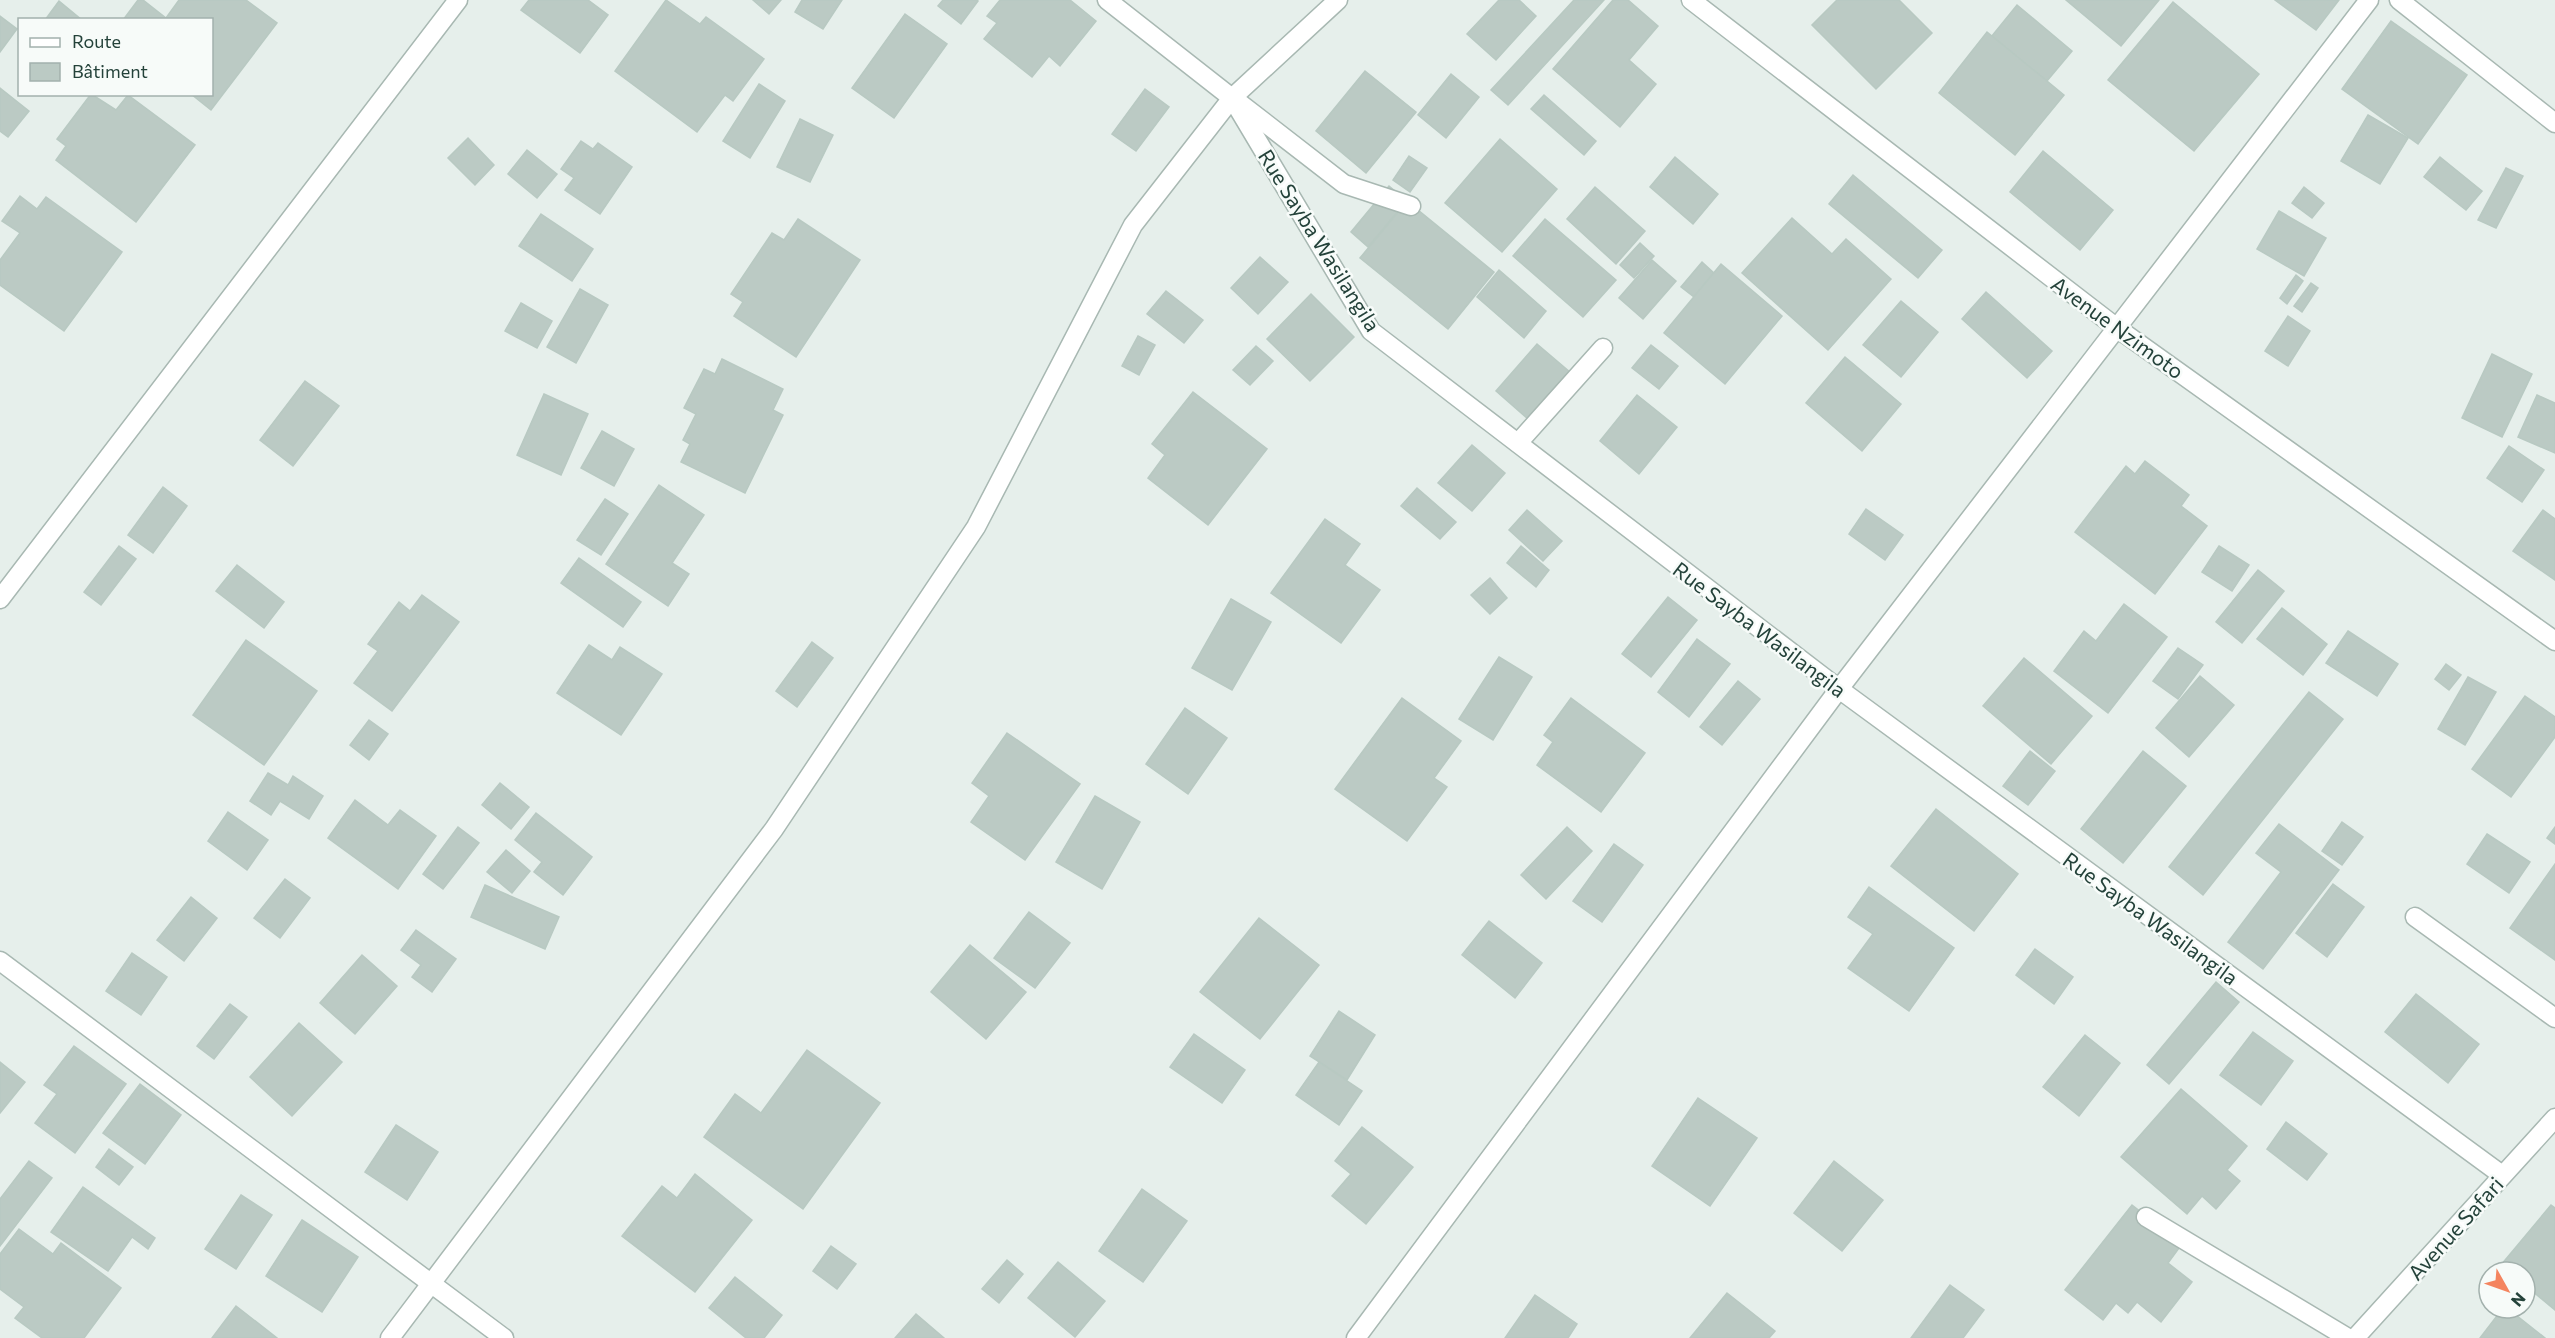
<svg xmlns="http://www.w3.org/2000/svg" width="2555" height="1338" font-family="Commissioner,sans-serif">
	<rect width="100%" height="100%" fill="#e6efeb"/>
	<g fill="#bbcac4" stroke="#b8c9c2" stroke-width="1.5">
		<path d="M138 0H143L166 18 179 0H246L277 23 211 110 191 94H212V20H123Z"/>
		<path d="M529 0H588L608 15 580 53 521 10Z"/>
		<path d="M666 0 700 24 706 17 764 59 733 101 725 95 697 132 615 71Z"/>
		<path d="M753 0H781L769 14Z"/>
		<path d="M802 0H842L823 29 795 12Z"/>
		<path d="M943 0H976L978 1 961 24 938 6Z"/>
		<path d="M1000 0H1070L1096 21 1060 66 1049 56 1032 77 984 39 997 23 987 16Z"/>
		<path d="M1499 0H1519L1536 16 1496 60 1467 34Z"/>
		<path d="M1574 0H1604L1508 105 1491 90Z"/>
		<path d="M1613 0H1628L1658 26 1629 60 1656 84 1620 127 1553 69Z"/>
		<path d="M1837 0H1899L1932 33 1876 89 1812 25Z"/>
		<path d="M2066 0H2159L2121 46Z"/>
		<path d="M2275 0H2339L2316 30Z"/>
		<path d="M59 1 82 20H45Z"/>
		<path d="M2173 2 2259 74 2194 151 2108 80Z"/>
		<path d="M2017 5 2072 51 2047 81 1992 36Z"/>
		<path d="M905 14 947 44 894 118 852 88Z"/>
		<path d="M0 16 17 29 0 52Z"/>
		<path d="M2391 21 2467 75 2418 144 2342 89Z"/>
		<path d="M1987 32 2064 95 2015 155 1939 93Z"/>
		<path d="M1365 71 1416 112 1366 173 1316 131Z"/>
		<path d="M1451 74 1479 97 1446 138 1418 115Z"/>
		<path d="M759 84 785 101 750 158 723 141Z"/>
		<path d="M0 88 29 111 8 137 0 131Z"/>
		<path d="M1145 89 1169 107 1136 151 1112 134Z"/>
		<path d="M91 94 116 110 128 95 195 145 136 222 56 160 66 146 57 139Z"/>
		<path d="M1544 95 1596 141 1584 155 1531 109Z"/>
		<path d="M2368 115 2408 138 2380 184 2341 161Z"/>
		<path d="M800 119 833 135 810 182 777 167Z"/>
		<path d="M468 138 494 165 475 185 448 158Z"/>
		<path d="M1500 139 1557 189 1502 252 1445 203Z"/>
		<path d="M581 141 593 149 598 143 632 167 600 214 565 190 574 178 561 169Z"/>
		<path d="M527 150 557 174 537 198 508 174Z"/>
		<path d="M2043 151 2113 210 2080 250 2010 192Z"/>
		<path d="M1409 156 1427 168 1410 192 1393 180Z"/>
		<path d="M1675 157 1718 194 1693 224 1650 187Z"/>
		<path d="M2440 157 2482 191 2466 210 2424 177Z"/>
		<path d="M2506 168 2523 176 2496 228 2478 220Z"/>
		<path d="M1853 175 1942 250 1918 278 1829 204Z"/>
		<path d="M1389 186 1407 201 1368 247 1351 232Z"/>
		<path d="M1595 187 1645 231 1616 264 1567 219Z"/>
		<path d="M2304 187 2324 203 2312 218 2292 203Z"/>
		<path d="M20 196 37 209 46 197 122 252 64 331 0 285V260L20 233 2 221Z"/>
		<path d="M1407 201 1494 272 1448 329 1360 258Z"/>
		<path d="M2279 211 2326 238 2304 276 2257 249Z"/>
		<path d="M541 214 593 249 572 281 519 246Z"/>
		<path d="M1792 218 1832 254 1846 239 1891 279 1828 350 1742 273Z"/>
		<path d="M798 219 860 260 796 357 734 316 743 302 731 294 772 233 784 240Z"/>
		<path d="M1545 219 1616 280 1583 317 1513 256Z"/>
		<path d="M1640 243 1654 256 1634 278 1620 265Z"/>
		<path d="M1260 257 1288 282 1258 314 1231 288Z"/>
		<path d="M1652 260 1676 281 1643 319 1619 298Z"/>
		<path d="M1702 262 1714 273 1694 297 1681 287Z"/>
		<path d="M1721 264 1782 316 1725 384 1664 333Z"/>
		<path d="M1499 270 1546 311 1524 338 1477 297Z"/>
		<path d="M2296 275 2303 281 2287 304 2280 298Z"/>
		<path d="M2311 283 2318 288 2302 312 2294 306Z"/>
		<path d="M580 289 608 305 576 363 547 347Z"/>
		<path d="M1166 291 1203 320 1184 343 1147 314Z"/>
		<path d="M1986 292 2052 351 2027 378 1962 319Z"/>
		<path d="M1311 294 1354 337 1310 381 1267 339Z"/>
		<path d="M1901 301 1938 332 1901 377 1863 345Z"/>
		<path d="M521 303 552 321 537 348 505 331Z"/>
		<path d="M2288 316 2310 331 2288 366 2265 351Z"/>
		<path d="M1138 336 1155 345 1139 375 1122 366Z"/>
		<path d="M1537 344 1577 378 1536 426 1496 391Z"/>
		<path d="M1651 345 1678 366 1659 389 1632 368Z"/>
		<path d="M1256 346 1273 361 1250 385 1233 370Z"/>
		<path d="M2492 354 2532 374 2502 437 2462 418Z"/>
		<path d="M1845 357 1901 404 1862 451 1806 403Z"/>
		<path d="M722 359 783 389 773 410 783 415 745 493 681 462 690 444 683 440 696 414 684 408 704 369 715 374Z"/>
		<path d="M305 381 339 406 293 466 260 440Z"/>
		<path d="M1193 392 1267 449 1208 525 1148 478 1165 455 1152 444Z"/>
		<path d="M544 394 588 414 561 475 517 455Z"/>
		<path d="M1637 395 1677 427 1639 474 1600 441Z"/>
		<path d="M2537 395 2555 403V453L2518 437Z"/>
		<path d="M602 431 634 449 614 486 581 468Z"/>
		<path d="M1472 445 1505 473 1472 511 1438 483Z"/>
		<path d="M2509 446 2544 470 2522 502 2487 478Z"/>
		<path d="M2145 461 2189 495 2181 506 2207 526 2155 594 2075 532 2126 466 2135 474Z"/>
		<path d="M659 485 704 515 672 563 689 574 668 606 606 564Z"/>
		<path d="M163 487 187 506 153 553 128 535Z"/>
		<path d="M1417 488 1456 522 1440 539 1401 506Z"/>
		<path d="M605 499 628 514 601 555 577 540Z"/>
		<path d="M1866 509 1903 535 1885 560 1849 534Z"/>
		<path d="M1527 510 1562 541 1543 561 1509 530Z"/>
		<path d="M2543 510 2555 519V580L2513 551Z"/>
		<path d="M1325 519 1360 544 1345 565 1380 590 1341 643 1271 593Z"/>
		<path d="M119 546 136 559 101 605 84 592Z"/>
		<path d="M1521 546 1549 570 1536 587 1507 563Z"/>
		<path d="M2219 546 2249 565 2232 591 2202 572Z"/>
		<path d="M579 558 641 602 623 627 561 583Z"/>
		<path d="M237 565 284 602 264 628 216 591Z"/>
		<path d="M2258 570 2284 591 2242 643 2216 622Z"/>
		<path d="M1490 578 1507 598 1490 614 1471 595Z"/>
		<path d="M422 595 459 622 392 711 354 683 378 651 368 644 399 602 410 611Z"/>
		<path d="M1668 597 1697 620 1651 677 1622 654Z"/>
		<path d="M1231 599 1271 622 1232 690 1192 668Z"/>
		<path d="M2124 604 2167 637 2108 713 2054 671 2084 631 2096 641Z"/>
		<path d="M2282 608 2327 644 2303 675 2257 639Z"/>
		<path d="M2348 631 2398 664 2377 696 2326 663Z"/>
		<path d="M1697 639 1730 664 1689 717 1658 692Z"/>
		<path d="M246 640 317 691 264 765 193 715Z"/>
		<path d="M812 642 833 658 797 707 776 691Z"/>
		<path d="M589 645 612 660 620 647 662 674 621 735 557 693Z"/>
		<path d="M2178 648 2203 665 2178 699 2153 681Z"/>
		<path d="M1499 657 1532 677 1493 740 1459 719Z"/>
		<path d="M2024 658 2092 716 2051 764 1983 706Z"/>
		<path d="M2446 664 2461 675 2449 690 2435 679Z"/>
		<path d="M2200 676 2234 705 2189 757 2156 728Z"/>
		<path d="M2468 677 2496 692 2465 745 2438 729Z"/>
		<path d="M1738 681 1760 699 1722 745 1700 727Z"/>
		<path d="M2309 692 2343 719 2203 895 2169 867Z"/>
		<path d="M2525 696 2555 717V737L2511 797 2472 769Z"/>
		<path d="M1402 698 1461 741 1434 778 1447 787 1407 841 1335 789Z"/>
		<path d="M1571 698 1645 753 1601 812 1537 765 1553 742 1544 735Z"/>
		<path d="M1185 708 1227 738 1188 794 1146 764Z"/>
		<path d="M369 720 388 734 369 760 350 745Z"/>
		<path d="M1007 733 1080 784 1025 860 971 822 989 796 972 783Z"/>
		<path d="M2030 751 2055 771 2028 805 2003 786Z"/>
		<path d="M2143 751 2186 786 2123 863 2081 829Z"/>
		<path d="M268 773 288 785 293 776 323 796 309 819 280 801 271 815 250 801Z"/>
		<path d="M500 783 529 807 511 829 482 805Z"/>
		<path d="M1095 796 1140 822 1102 889 1056 862Z"/>
		<path d="M355 800 388 825 400 810 436 836 398 889 328 838Z"/>
		<path d="M1936 809 2018 874 1974 931 1891 866Z"/>
		<path d="M228 812 268 840 247 870 208 841Z"/>
		<path d="M536 813 592 857 563 895 534 872 542 862 515 840Z"/>
		<path d="M2342 822 2363 837 2342 865 2322 851Z"/>
		<path d="M2279 824 2339 870 2263 969 2228 942 2281 872 2256 853Z"/>
		<path d="M458 827 479 843 443 889 423 874Z"/>
		<path d="M1567 827 1592 851 1546 899 1521 875Z"/>
		<path d="M2555 827V844L2547 838Z"/>
		<path d="M2487 834 2530 862 2509 893 2467 864Z"/>
		<path d="M1614 844 1643 865 1602 922 1573 901Z"/>
		<path d="M506 850 530 871 512 893 487 872Z"/>
		<path d="M2555 864V960L2510 928Z"/>
		<path d="M285 879 310 898 280 938 254 918Z"/>
		<path d="M2333 884 2364 907 2327 957 2296 933Z"/>
		<path d="M485 885 559 917 545 949 471 917Z"/>
		<path d="M1869 887 1954 948 1909 1011 1848 968 1873 934 1848 917Z"/>
		<path d="M191 897 217 918 184 961 157 940Z"/>
		<path d="M1029 912 1070 943 1035 988 994 958Z"/>
		<path d="M1259 918 1319 965 1260 1039 1200 992Z"/>
		<path d="M1489 921 1542 963 1515 998 1462 955Z"/>
		<path d="M416 930 456 959 432 992 412 977 421 965 401 950Z"/>
		<path d="M970 945 1026 992 986 1039 931 992Z"/>
		<path d="M2035 949 2073 977 2054 1004 2016 975Z"/>
		<path d="M132 953 167 977 141 1015 106 991Z"/>
		<path d="M362 955 397 986 355 1034 320 1003Z"/>
		<path d="M2216 982 2239 1002 2169 1084 2147 1065Z"/>
		<path d="M2416 994 2479 1044 2448 1083 2385 1032Z"/>
		<path d="M230 1004 247 1017 214 1059 197 1046Z"/>
		<path d="M1339 1011 1375 1035 1347 1080 1310 1056Z"/>
		<path d="M299 1023 342 1062 292 1116 250 1077Z"/>
		<path d="M2253 1032 2293 1061 2261 1105 2220 1075Z"/>
		<path d="M1194 1034 1245 1070 1222 1103 1170 1067Z"/>
		<path d="M2085 1035 2120 1063 2079 1116 2043 1087Z"/>
		<path d="M74 1046 126 1084 75 1153 35 1123 57 1094 44 1085Z"/>
		<path d="M807 1050 880 1103 803 1209 704 1137 735 1094 761 1113Z"/>
		<path d="M0 1062 25 1082 0 1113Z"/>
		<path d="M1319 1062 1362 1091 1339 1125 1296 1095Z"/>
		<path d="M140 1084 181 1115 145 1164 103 1133Z"/>
		<path d="M2181 1089 2247 1146 2227 1170 2240 1181 2216 1209 2202 1196 2187 1214 2121 1157Z"/>
		<path d="M1698 1098 1757 1138 1710 1206 1652 1166Z"/>
		<path d="M2286 1122 2327 1154 2307 1180 2267 1149Z"/>
		<path d="M396 1125 438 1152 407 1200 365 1172Z"/>
		<path d="M1362 1127 1413 1167 1366 1224 1332 1196 1351 1174 1335 1161Z"/>
		<path d="M109 1149 133 1167 119 1185 96 1167Z"/>
		<path d="M29 1161 52 1178 0 1246V1199Z"/>
		<path d="M1834 1161 1883 1200 1842 1251 1794 1213Z"/>
		<path d="M695 1174 752 1220 695 1292 622 1236 662 1186 677 1198Z"/>
		<path d="M83 1187 155 1238 148 1249 132 1237 108 1271 51 1232Z"/>
		<path d="M1142 1189 1187 1221 1143 1282 1099 1251Z"/>
		<path d="M241 1195 272 1215 236 1269 205 1249Z"/>
		<path d="M2132 1205 2182 1244 2168 1263 2192 1282 2161 1322 2137 1302 2128 1313 2116 1303 2103 1320 2065 1290Z"/>
		<path d="M2551 1205 2555 1208V1310L2525 1285V1272H2509L2501 1265Z"/>
		<path d="M302 1220 358 1257 322 1312 266 1276Z"/>
		<path d="M19 1229 53 1254 61 1243 121 1288 84 1338H42L15 1318 24 1307 0 1289V1254Z"/>
		<path d="M831 1246 856 1264 837 1289 813 1271Z"/>
		<path d="M1007 1260 1023 1274 999 1303 982 1289Z"/>
		<path d="M1058 1262 1105 1301 1075 1337 1028 1298Z"/>
		<path d="M735 1277 782 1315 764 1338H746L709 1308Z"/>
		<path d="M1950 1285 1984 1310 1963 1338H1911Z"/>
		<path d="M1727 1293 1775 1331 1769 1338H1690Z"/>
		<path d="M1535 1295 1577 1324 1568 1338H1505Z"/>
		<path d="M236 1306 277 1338H212Z"/>
		<path d="M2503 1308H2507L2545 1338H2480Z"/>
		<path d="M916 1314 944 1338H895Z"/>
	</g>
	<g fill="none" stroke-linecap="round" stroke-linejoin="round">
		<defs>
			<g id="service">
				<path d="M1233 98 1344 184 1411 206"/>
				<path d="M1518 443 1603 348"/>
				<path d="M2415 917 2555 1018"/>
				<path d="M2146 1217 2348 1338"/>
			</g>
			<g id="minor">
				<path d="M1107 0 1232 98 1371 331 1839 689 2502 1175"/>
				<path d="M1691 0 2117 328 2555 641"/>
				<path d="M2399 0 2555 123"/>
				<path d="M0 599 458 0"/>
				<path d="M0 961 504 1338"/>
				<path d="M390 1338 774 829 976 527 1133 225 1232 98 1338 0"/>
				<path d="M1356 1338 1839 689 2369 0"/>
				<path d="M2355 1338 2555 1118"/>
			</g>
		</defs>
		<use href="#service" stroke="#a8b8b2" stroke-width="21"/>
		<use href="#minor" stroke="#a8b8b2" stroke-width="21"/>
		<use href="#service" stroke="#fff" stroke-width="18"/>
		<use href="#minor" stroke="#fff" stroke-width="18"/>
	</g>
	<g text-anchor="middle" dominant-baseline="central" stroke-width="5" stroke-linejoin="round" paint-order="stroke">
		<g font-size="21" fill="#24423a" stroke="#f7fbf9">
			<text transform="translate(1320 240) rotate(58)">Rue Sayba Wasilangila</text>
			<text transform="translate(2118 327) rotate(36)">Avenue Nzimoto</text>
			<text transform="translate(1760 629) rotate(37)">Rue Sayba Wasilangila</text>
			<text transform="translate(2151 918) rotate(36)">Rue Sayba Wasilangila</text>
			<text transform="translate(2455 1228) rotate(-48)">Avenue Safari</text>
		</g>
	</g>
	<rect x="18" y="18" width="195" height="78" fill="#f7fbf9" stroke="#a3b1ad" stroke-width="1.5"/>
	<rect x="30" y="38" width="30" height="9" fill="#ffffff" stroke="#a3b1ad" stroke-width="1.5"/>
	<text x="72" y="48" font-size="18" fill="#24423a">Route</text>
	<rect x="30" y="63" width="30" height="18" fill="#bbcac4" stroke="#a3b1ad" stroke-width="1.5"/>
	<text x="72" y="78" font-size="18" fill="#24423a">Bâtiment</text>
	<g transform="translate(2507 1290) rotate(130)"><circle r="28" fill="#f7fbf9" stroke="#a3b1ad" stroke-width="1.5"/>
	<path d="M0-4.5L10 22L0 15L-10 22Z" fill="#f4845f"/>
	<text y="-9" font-size="16" font-weight="bold" text-anchor="middle" fill="#24423a">N</text>
	</g>
</svg>
